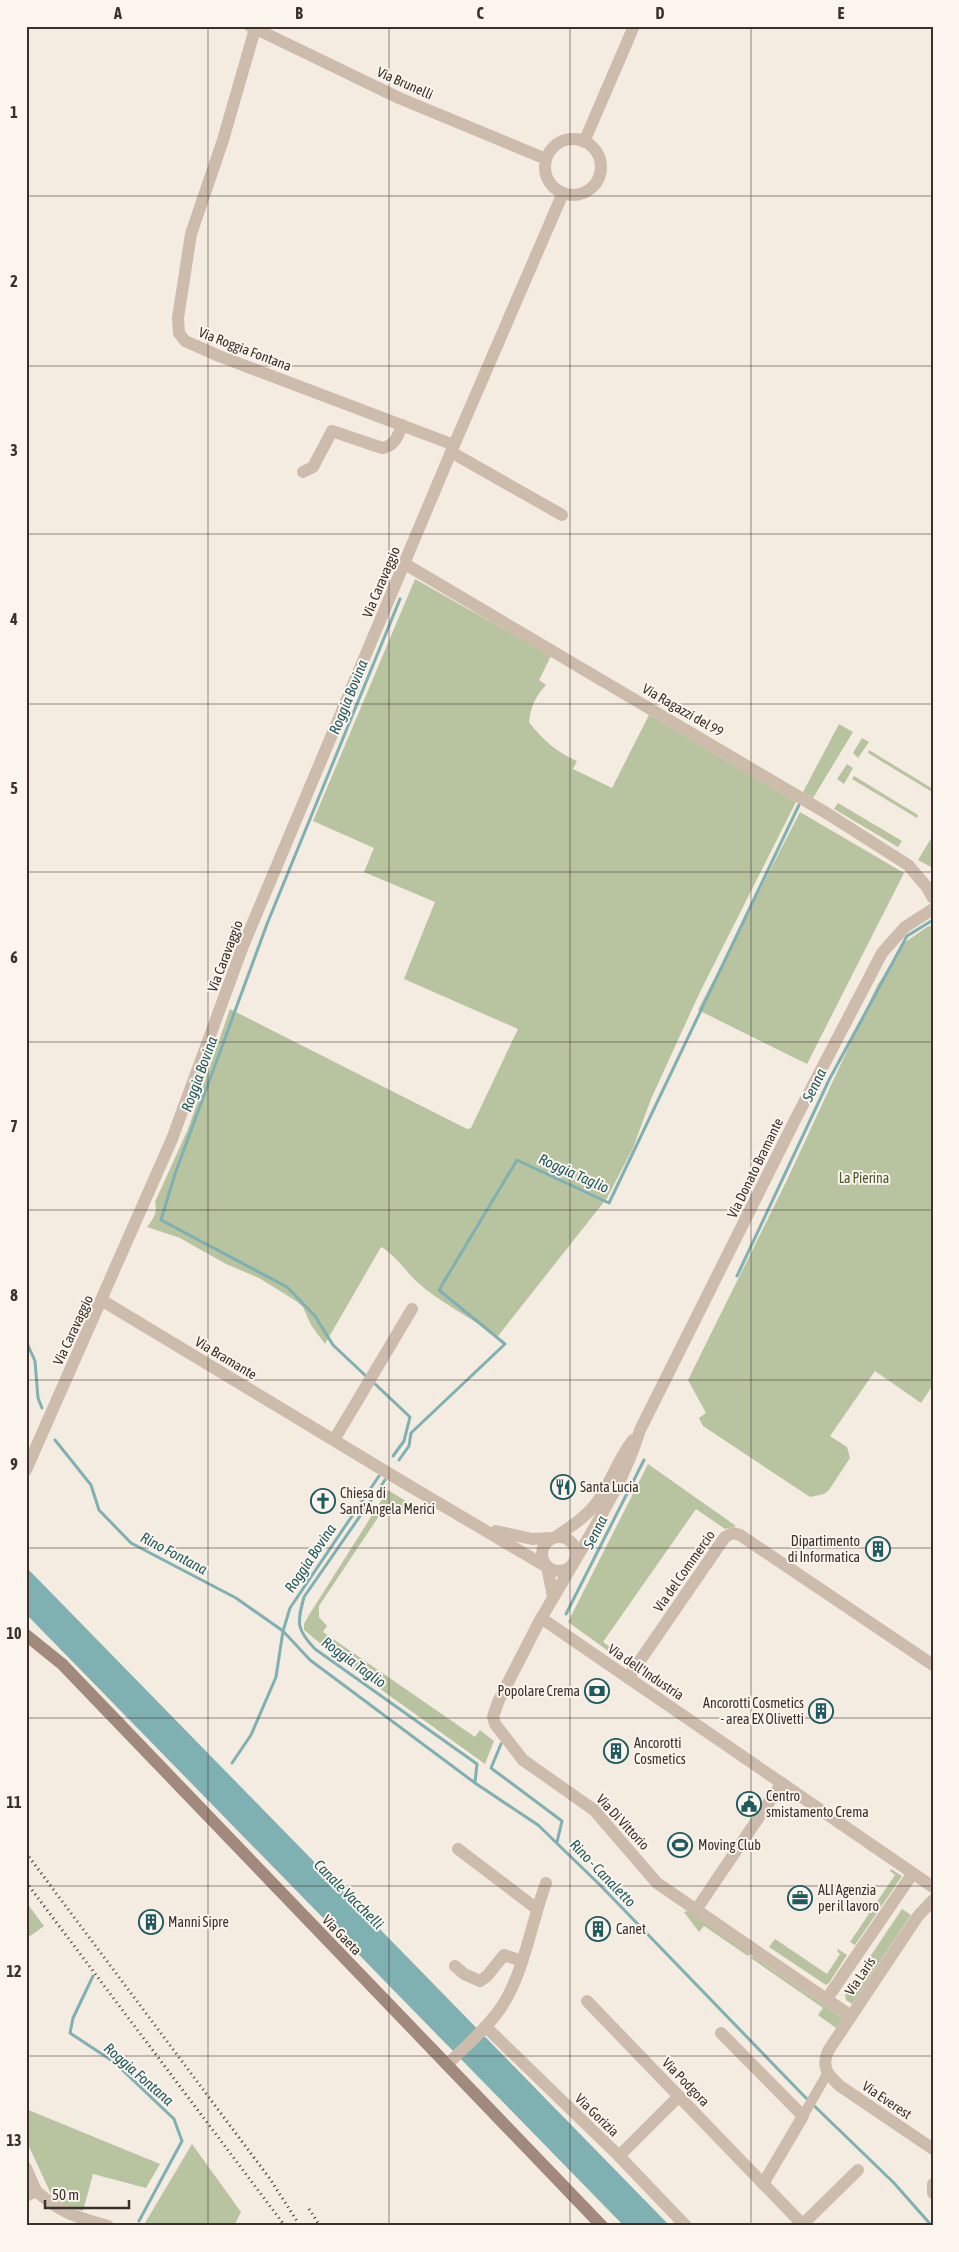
<svg xmlns="http://www.w3.org/2000/svg" width="959" height="2252" font-family="'Asap Condensed',sans-serif">
	<rect width="100%" height="100%" fill="#f4ebe1"/>
	<g fill="#b8c4a0">
		<path d="M415 579 551 656 539 680 546 685C535 697 531 706 529 722 542 739 556 752 577 761L573 769 612 788 649 715 796 802 699 994 651 1099 633 1148 607 1198 498 1336C472 1319 441 1303 417 1282 408 1273 390 1250 381 1247L325 1344 311 1325 303 1307 296 1301 259 1278 226 1264 180 1238 147 1227C153 1219 158 1213 155 1202L188 1129 230 1009 467 1129 471 1128 518 1029 404 979 435 902 364 872 374 848 313 821Z"/>
		<path d="M839 724 853 732 813 798 803 792Z"/>
		<path d="M862 738 869 742 858 758 853 753Z"/>
		<path d="M869 750 933 789 932 792 868 753Z"/>
		<path d="M847 764 853 768 844 784 837 779Z"/>
		<path d="M854 776 918 815 917 818 852 779Z"/>
		<path d="M838 803 902 841 898 847 834 809Z"/>
		<path d="M800 812 904 873 807 1064 698 1010Z"/>
		<path d="M933 835V868L918 860Z"/>
		<path d="M933 925V1385L921 1403 875 1371 830 1436 847 1447 850 1458 829 1490 824 1494 810 1497 703 1426 699 1418 706 1413 688 1380 787 1180 877 986 904 943 927 927Z"/>
		<path d="M648 1464 736 1526 725 1529 696 1509 603 1642 631 1662 629 1666 568 1622Z"/>
		<path d="M388 1490 409 1503 400 1516C393 1512 385 1510 379 1516L319 1606V1617L327 1626 323 1632 475 1737 480 1730 494 1741 485 1764 344 1663 304 1630V1624L309 1615Z"/>
		<path d="M891 1869 902 1876 855 1945 850 1942 895 1875 890 1871Z"/>
		<path d="M26 1902 44 1926 26 1939Z"/>
		<path d="M902 1909 911 1915 852 2004 846 2000 845 1994Z"/>
		<path d="M688 1911 750 1954 748 1956 704 1926 699 1932 684 1912Z"/>
		<path d="M775 1939 827 1974 840 1954 837 1951 838 1949 847 1955 829 1983 826 1985 769 1947Z"/>
		<path d="M753 1956 843 2018 836 2028 818 2015 823 2008 751 1958Z"/>
		<path d="M26 2109 160 2164 146 2188 93 2174 83 2211 67 2207 51 2194 26 2140Z"/>
		<path d="M192 2144 241 2212 234 2226H152L145 2223Z"/>
	</g>
	<path fill="#7fb0b2" d="M26 1567 670 2226H624L26 1614Z"/>
	<g fill="none" stroke-linecap="round" stroke-linejoin="round">
		<g stroke="#7fb0b2" stroke-width="3">
			<path d="M737 1276 829 1080 907 936 933 920"/>
			<path d="M26 1341 35 1361 38 1398 42 1408"/>
			<path d="M368 1378 333 1345 315 1316 287 1287 161 1220 175 1174 267 924 400 599"/>
			<path d="M373 1382 410 1417 404 1441 393 1456"/>
			<path d="M55 1440 91 1485 99 1510 131 1543 236 1598 283 1631 310 1660 475 1783 538 1825 600 1885 803 2095 894 2183 932 2226"/>
			<path d="M399 1460 409 1446 411 1433 505 1344 439 1290 517 1160 609 1203 799 805"/>
			<path d="M385 1480 304 1597C297 1623 296 1629 315 1649L477 1764 475 1782"/>
			<path d="M566 1614 644 1460"/>
			<path d="M501 1744 491 1768 562 1821 557 1842"/>
			<path d="M232 1763 251 1735 276 1677 283 1631 290 1608 379 1476"/>
			<path d="M93 1976 73 2018 70 2033 114 2062 174 2119 182 2141 139 2221"/>
		</g>
		<path stroke="#cdbbac" stroke-width="10" d="M803 2116 827 2074"/>
		<g stroke="#cdbbac" stroke-width="12">
			<path d="M250 26 399 98 546 159"/>
			<path d="M255 29 223 140 191 234 178 318 179 333 185 341 219 356 454 445"/>
			<path d="M451 452 562 515"/>
			<path d="M303 472 313 467 332 431 382 448C395 446 398 436 402 425"/>
			<path d="M405 564 828 814 908 865 926 886 933 898"/>
			<path d="M103 1301 403 1482 547 1567 553 1596"/>
			<path d="M334 1440 412 1309"/>
			<path d="M496 1531 532 1539 552 1538"/>
			<path d="M557 1536C572 1526 587 1516 598 1501 611 1482 618 1459 633 1440"/>
			<circle cx="559" cy="1554" r="17"/>
			<path d="M576 1559C600 1518 626 1476 640 1430L797 1116 882 953 905 927 933 909"/>
			<path d="M573 1564 539 1622 498 1702 493 1717 495 1724 523 1760 594 1810 657 1883 851 2016"/>
			<path d="M541 1618 933 1887"/>
			<path d="M628 1678 725 1537 733 1533 740 1535 933 1665"/>
			<path d="M458 1849 537 1909"/>
			<path d="M933 1900 918 1916 828 2051C821 2068 828 2075 840 2086L933 2149"/>
			<path d="M696 1910 782 1783"/>
			<path d="M455 1966 464 1974 480 1981 487 1976 504 1955 522 1961"/>
			<path d="M826 2000 913 1873"/>
			<path d="M587 2001 804 2226"/>
			<path d="M486 2027 619 2156 686 2226"/>
			<path d="M721 2033 803 2116 763 2184"/>
			<path d="M447 2065C465 2046 488 2028 502 2006 525 1970 531 1923 546 1883"/>
			<path d="M619 2156 679 2096"/>
			<path d="M26 2168 36 2191 26 2196"/>
			<path d="M933 2184V2193"/>
			<path d="M36 2191C61 2213 76 2217 108 2226"/>
			<path d="M801 2226 858 2170"/>
		</g>
		<g stroke="#cdbbac" stroke-width="12">
			<circle cx="573" cy="167" r="28"/>
			<path d="M584 142 634 26"/>
			<path d="M26 1470 172 1139 243 946 454 445 563 193"/>
		</g>
		<path stroke="#a18a7d" stroke-width="12" d="M26 1635 62 1664 602 2226"/>
		<g stroke="#3b302b" stroke-width="3" stroke-dasharray="1 4" stroke-linecap="butt">
			<path d="M26 1853 270 2179 297 2221"/>
			<path d="M26 1882 285 2226"/>
			<path d="M309 2209 320 2226"/>
		</g>
	</g>
	<path fill="none" stroke="#3b302b" stroke-width="1" stroke-opacity="0.55" d="M208 26V2226M389 26V2226M570 26V2226M751 26V2226M26 196H933M26 366H933M26 534H933M26 704H933M26 872H933M26 1042H933M26 1210H933M26 1380H933M26 1548H933M26 1718H933M26 1886H933M26 2056H933"/>
	<defs>
		<symbol id="restaurant-ring" viewBox="-11 -11 22 22"><circle r="9.5" fill="#fbf5ee" stroke="#1f5a5e" stroke-width="1.5"/><path d="M-5-6h1v4h1v-4h1v4h1v-4h1v5L-1.5 .5V6h-2V.5L-5-1ZM5-6V6H3V1.5H1.5Q1.5-4 5-6Z" fill="#1f5a5e"/></symbol>
		<symbol id="church-ring" viewBox="-11 -11 22 22"><circle r="9.5" fill="#fbf5ee" stroke="#1f5a5e" stroke-width="1.5"/><path d="M-1.2-6h2.4v3.5h3.3v2.4h-3.3V6h-2.4V-.1h-3.3v-2.4h3.3Z" fill="#1f5a5e"/></symbol>
		<symbol id="building-ring" viewBox="-11 -11 22 22"><circle r="9.5" fill="#fbf5ee" stroke="#1f5a5e" stroke-width="1.5"/><path d="M-4-6H4V6H1V3H-1V6H-4ZM-2.5-4.3h1.7v1.8h-1.7ZM.8-4.3h1.7v1.8H.8ZM-2.5-1h1.7V.8h-1.7ZM.8-1h1.7V.8H.8Z" fill="#1f5a5e"/></symbol>
		<symbol id="bank-ring" viewBox="-11 -11 22 22"><circle r="9.5" fill="#fbf5ee" stroke="#1f5a5e" stroke-width="1.5"/><path d="M-6-4H6V4H-6ZM0-2.3a2.3 2.3 0 1 0 0 4.6a2.3 2.3 0 1 0 0-4.6Z" fill="#1f5a5e"/></symbol>
		<symbol id="civic-ring" viewBox="-11 -11 22 22"><circle r="9.5" fill="#fbf5ee" stroke="#1f5a5e" stroke-width="1.5"/><path d="M-.6-6.5H3V-4.5H.6V-3L4-1V1h2V6H-6V1h2V-1L-.6-3ZM-1.2 2.5V6h2.4V2.5Z" fill="#1f5a5e"/></symbol>
		<symbol id="stadium-ring" viewBox="-11 -11 22 22"><circle r="9.5" fill="#fbf5ee" stroke="#1f5a5e" stroke-width="1.5"/><path d="M0-5a6.5 5 0 1 0 0 10a6.5 5 0 1 0 0-10ZM-3.5-1.8h7v3.6h-7Z" fill="#1f5a5e"/></symbol>
		<symbol id="office-ring" viewBox="-11 -11 22 22"><circle r="9.5" fill="#fbf5ee" stroke="#1f5a5e" stroke-width="1.5"/><path d="M-6-3h4V-5.5h4V-3h4V5H-6ZM-1-4.5V-3h2v-1.5ZM-6 0V1H6V0Z" fill="#1f5a5e"/></symbol>
	</defs>
	<g fill-rule="evenodd">
		<use href="#restaurant-ring" x="549" y="1473" width="28" height="28"/>
		<use href="#church-ring" x="309" y="1487" width="28" height="28"/>
		<use href="#building-ring" x="864" y="1535" width="28" height="28"/>
		<use href="#bank-ring" x="583" y="1677" width="28" height="28"/>
		<use href="#building-ring" x="807" y="1697" width="28" height="28"/>
		<use href="#building-ring" x="602" y="1737" width="28" height="28"/>
		<use href="#civic-ring" x="735" y="1790" width="28" height="28"/>
		<use href="#stadium-ring" x="666" y="1831" width="28" height="28"/>
		<use href="#office-ring" x="786" y="1884" width="28" height="28"/>
		<use href="#building-ring" x="137" y="1908" width="28" height="28"/>
		<use href="#building-ring" x="584" y="1915" width="28" height="28"/>
	</g>
	<g text-anchor="middle" dominant-baseline="central" stroke-width="4" stroke-linejoin="round" paint-order="stroke">
		<g font-size="14" fill="#3b302b" stroke="#fbf5ee">
			<text transform="translate(405 83) rotate(24)">Via Brunelli</text>
			<text transform="translate(245 349) rotate(21)">Via Roggia Fontana</text>
			<text transform="translate(381 582) rotate(-67)">Via Caravaggio</text>
			<text transform="translate(683 710) rotate(30)">Via Ragazzi del 99</text>
			<text transform="translate(225 956) rotate(-69)">Via Caravaggio</text>
			<text transform="translate(755 1168) rotate(-64)">Via Donato Bramante</text>
			<text transform="translate(73 1330) rotate(-65)">Via Caravaggio</text>
			<text transform="translate(226 1358) rotate(31)">Via Bramante</text>
			<text transform="translate(684 1571) rotate(-55)">Via del Commercio</text>
			<text transform="translate(646 1672) rotate(34)">Via dell'Industria</text>
			<text transform="translate(623 1822) rotate(47)">Via Di Vittorio</text>
			<text transform="translate(342 1935) rotate(46)">Via Gaeta</text>
			<text transform="translate(860 1976) rotate(-56)">Via Laris</text>
			<text transform="translate(686 2082) rotate(46)">Via Podgora</text>
			<text transform="translate(887 2100) rotate(34)">Via Everest</text>
			<text transform="translate(597 2115) rotate(44)">Via Gorizia</text>
		</g>
		<g font-size="14" fill="#4a5a2e" stroke="#fbf5ee">
			<text x="864" y="1178">La Pierina</text>
		</g>
		<g font-size="14" fill="#3b302b" stroke="#fbf5ee" text-anchor="start">
			<text x="580" y="1487">Santa Lucia</text>
			<text x="340" y="1493">Chiesa di<tspan x="340" dy="16">Sant'Angela Merici</tspan></text>
			<text x="860" y="1541" text-anchor="end">Dipartimento<tspan x="860" dy="16">di Informatica</tspan></text>
			<text x="580" y="1691" text-anchor="end">Popolare Crema</text>
			<text x="804" y="1703" text-anchor="end">Ancorotti Cosmetics<tspan x="804" dy="16">- area EX Olivetti</tspan></text>
			<text x="634" y="1743">Ancorotti<tspan x="634" dy="16">Cosmetics</tspan></text>
			<text x="766" y="1796">Centro<tspan x="766" dy="16">smistamento Crema</tspan></text>
			<text x="698" y="1845">Moving Club</text>
			<text x="818" y="1890">ALI Agenzia<tspan x="818" dy="16">per il lavoro</tspan></text>
			<text x="168" y="1922">Manni Sipre</text>
			<text x="616" y="1929">Canet</text>
		</g>
		<g font-size="15" font-style="italic" fill="#1f5a5e" stroke="#fbf5ee">
			<text transform="translate(348 697) rotate(-68)">Roggia Bovina</text>
			<text transform="translate(199 1074) rotate(-70)">Roggia Bovina</text>
			<text transform="translate(814 1085) rotate(-64)">Senna</text>
			<text transform="translate(574 1173) rotate(24)">Roggia Taglio</text>
			<text transform="translate(595 1532) rotate(-63)">Senna</text>
			<text transform="translate(174 1553) rotate(28)">Rino Fontana</text>
			<text transform="translate(310 1558) rotate(-56)">Roggia Bovina</text>
			<text transform="translate(354 1662) rotate(36)">Roggia Taglio</text>
			<text transform="translate(603 1873) rotate(46)">Rino - Canaletto</text>
			<text transform="translate(349 1894) rotate(45)">Canale Vacchelli</text>
			<text transform="translate(139 2074) rotate(41)">Roggia Fontana</text>
		</g>
	</g>
	<rect width="959" height="2252" fill="none" stroke="#fbf5ee" stroke-width="55"/>
	<path d="M45 2200v8h84v-8" fill="none" stroke="#3b302b" stroke-width="2.5"/>
	<text x="52" y="2200" font-size="15" fill="#3b302b" stroke="#fbf5ee" stroke-width="4" paint-order="stroke">50 m</text>
	<rect x="28" y="28" width="904" height="2196" fill="none" stroke="#3b302b" stroke-width="2"/>
	<g font-size="16" text-anchor="middle" font-weight="bold" fill="#3b302b">
		<text x="118" y="19">A</text>
		<text x="299" y="19">B</text>
		<text x="480" y="19">C</text>
		<text x="660" y="19">D</text>
		<text x="841" y="19">E</text>
		<text x="14" y="118">1</text>
		<text x="14" y="287">2</text>
		<text x="14" y="456">3</text>
		<text x="14" y="625">4</text>
		<text x="14" y="794">5</text>
		<text x="14" y="963">6</text>
		<text x="14" y="1132">7</text>
		<text x="14" y="1301">8</text>
		<text x="14" y="1470">9</text>
		<text x="14" y="1639">10</text>
		<text x="14" y="1808">11</text>
		<text x="14" y="1977">12</text>
		<text x="14" y="2146">13</text>
	</g>
</svg>
